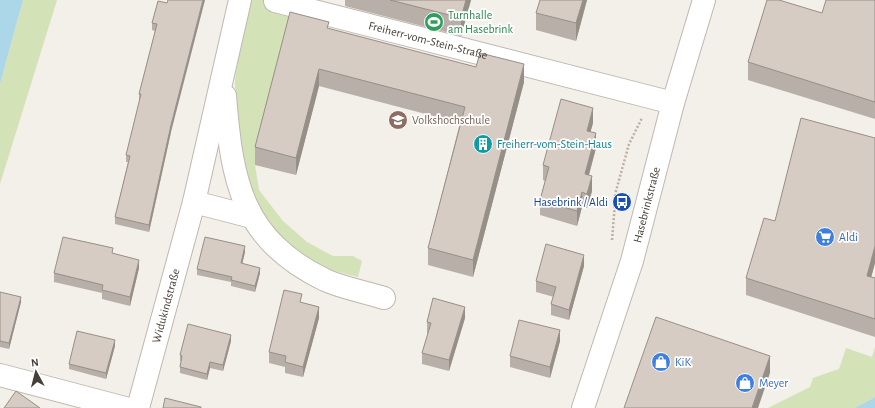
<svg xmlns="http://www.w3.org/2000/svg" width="875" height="408" font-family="'Alegreya Sans',sans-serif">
	<rect width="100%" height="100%" fill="#f3efe9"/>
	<g fill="#d4e2b7">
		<path d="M23 0H57L0 184V84Z"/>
		<path d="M248 0H268L296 7 255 165 259 190 283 221 307 242 333 256H353L362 261 358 277 331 270 307 261 285 242 256 207 236 137 235 79Z"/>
		<path d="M875 347V397L855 408H768L810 387 813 378 839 369 846 348 872 357Z"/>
	</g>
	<g fill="#acd7e9">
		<path d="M0 0H23L0 84Z"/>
		<path d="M875 397V408H855Z"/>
	</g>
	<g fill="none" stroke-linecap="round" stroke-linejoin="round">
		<defs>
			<g id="minor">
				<path id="s1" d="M275 1 673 103"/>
				<path d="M225 96C232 181 241 239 325 280 343 288 365 292 384 298"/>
				<path d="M194 202 252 217"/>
				<path d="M0 375 125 408"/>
				<path id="s2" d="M138 408 194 202 240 0"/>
				<path id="s3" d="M583 408 632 261 673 103 704 0"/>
			</g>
		</defs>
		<use href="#minor" stroke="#c0b8b0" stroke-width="24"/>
		<path stroke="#bdafa0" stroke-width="2.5" stroke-dasharray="2 2" stroke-linecap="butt" d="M612 240 616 191 629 144 642 118"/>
		<use href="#minor" stroke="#fff" stroke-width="22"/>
	</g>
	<g fill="#b8afa8">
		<path d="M345 0H471L461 36 345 6Z"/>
		<path d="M540 0H587L576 41 536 30V13Z"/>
		<path d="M875 0V119L748 80V62L822 13Z"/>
		<path d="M158 1 171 132 149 232 115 224V217L128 162H126V155L140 101H139V94L155 31 152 30V23Z"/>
		<path d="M329 29 524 82 473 277 428 265V248L460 123 319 86 296 175 255 165V147Z"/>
		<path d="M593 123 590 132 596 148 589 175 592 191 587 208 582 207 577 226 540 215V200L545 181 543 180V165Z"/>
		<path d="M875 138V263L871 277 875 278V337L746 295V278Z"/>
		<path d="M245 252 242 264 260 273 255 292 231 286V282L197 275V269Z"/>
		<path d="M113 253 139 268 130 306 102 299V293L54 282V273Z"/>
		<path d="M584 266 569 320 551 315V304L554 297 536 292V281Z"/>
		<path d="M0 292 21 302 9 349 0 347Z"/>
		<path d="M302 303 319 318 303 377 285 373V367L269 363V352Z"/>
		<path d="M465 318 449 371 422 364V353L428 333H427V322Z"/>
		<path d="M231 341 223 371 210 368 207 380 180 373V367L181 361H180V355Z"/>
		<path d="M560 341 550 378 510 367V356Z"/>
		<path d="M115 346 106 379 69 369V364Z"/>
	</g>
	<g fill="#968f88">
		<path d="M203 0H205L171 132 149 232V225L171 125Z"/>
		<path d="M466 0H471L461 36V18Z"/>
		<path d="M583 0H587L576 41V23Z"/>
		<path d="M524 64V82L473 277V260Z"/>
		<path d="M319 69V86L296 175V158Z"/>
		<path d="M593 108V123L587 145V131Z"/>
		<path d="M596 133V148L585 189V174Z"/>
		<path d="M592 176V191L587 208V194Z"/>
		<path d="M582 192V207L577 226V211Z"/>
		<path d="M245 246V252L241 269V263Z"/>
		<path d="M875 246V263L867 293V276Z"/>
		<path d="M584 255V266L569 320V310Z"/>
		<path d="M139 260V268L130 306V297Z"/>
		<path d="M260 268V273L255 292V286Z"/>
		<path d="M21 297V302L9 349V343Z"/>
		<path d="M319 307V318L303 377V367Z"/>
		<path d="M465 307V318L449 371V360Z"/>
		<path d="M560 330V341L550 378V367Z"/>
		<path d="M231 335V341L223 371V365Z"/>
		<path d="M115 340V346L106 379V373Z"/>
		<path d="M770 356V373L758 408H752Z"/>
		<path d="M210 362V368L207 380V374Z"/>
	</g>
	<g fill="#d6ccc3" stroke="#968f88">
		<path d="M168 0H203L171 125 149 225 115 217 130 156 126 155 141 94H139L157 24 152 23 158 1 167 3Z"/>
		<path d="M390 0H466L461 18Z"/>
		<path d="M540 0H583L576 23 536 13Z"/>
		<path d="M767 0H779L822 13 826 0H875V102L748 62Z"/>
		<path d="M290 12 329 22 327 28 476 67 480 53 524 64 473 260 428 248 465 107 319 69 296 158 255 147Z"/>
		<path d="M561 99 593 108 587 131 596 133 585 174 592 176 587 194 582 192 577 211 540 200 549 167 543 165Z"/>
		<path d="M801 118 875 138V246L867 276 875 278V319L746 278 764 218 775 221Z"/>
		<path d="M63 237 113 248 112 253 139 260 130 297 102 290 103 285 54 273Z"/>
		<path d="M205 237 245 246 241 263 260 268 255 286 231 280 232 277 197 269Z"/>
		<path d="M546 244 584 255 569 310 551 304 556 287 536 281Z"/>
		<path d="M284 290 302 294 300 302 319 307 303 367 285 362 286 356 269 352Z"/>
		<path d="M0 292 21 297 9 343 0 341Z"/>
		<path d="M433 298 465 307 449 360 422 353 431 323 427 322Z"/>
		<path d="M656 317 770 356 752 408H624Z"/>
		<path d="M519 320 560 330 550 367 510 356Z"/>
		<path d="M188 324 231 335 223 365 210 362 207 374 180 367 182 356 180 355Z"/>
		<path d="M77 331 115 340 106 373 69 364Z"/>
		<path d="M16 391 40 408H4Z"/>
		<path d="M165 398 201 407V408H163Z"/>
	</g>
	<defs>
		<symbol id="stadium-disc" viewBox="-11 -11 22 22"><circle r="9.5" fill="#2e9e5b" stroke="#fff"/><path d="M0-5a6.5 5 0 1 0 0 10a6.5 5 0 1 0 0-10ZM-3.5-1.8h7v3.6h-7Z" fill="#fff"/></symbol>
		<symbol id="university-disc" viewBox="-11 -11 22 22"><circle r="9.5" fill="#8d6e63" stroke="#fff"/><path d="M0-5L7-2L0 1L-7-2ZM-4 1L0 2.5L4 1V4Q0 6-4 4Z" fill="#fff"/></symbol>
		<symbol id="building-disc" viewBox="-11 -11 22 22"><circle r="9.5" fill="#0f9aa8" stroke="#fff"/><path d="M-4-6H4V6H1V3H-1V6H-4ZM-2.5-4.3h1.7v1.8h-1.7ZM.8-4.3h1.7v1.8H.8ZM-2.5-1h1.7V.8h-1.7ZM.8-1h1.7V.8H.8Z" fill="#fff"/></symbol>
		<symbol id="bus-disc" viewBox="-11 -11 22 22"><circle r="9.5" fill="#1a4fb4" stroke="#fff"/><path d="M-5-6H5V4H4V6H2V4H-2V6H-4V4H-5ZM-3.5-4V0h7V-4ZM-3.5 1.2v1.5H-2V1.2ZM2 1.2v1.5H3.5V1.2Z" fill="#fff"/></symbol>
		<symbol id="supermarket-disc" viewBox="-11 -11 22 22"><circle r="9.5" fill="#3f7fe0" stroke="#fff"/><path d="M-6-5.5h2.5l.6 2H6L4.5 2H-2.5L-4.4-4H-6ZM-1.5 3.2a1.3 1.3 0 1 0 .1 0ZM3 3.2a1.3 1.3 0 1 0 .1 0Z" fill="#fff"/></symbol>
		<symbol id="shop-disc" viewBox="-11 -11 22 22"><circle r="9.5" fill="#3f7fe0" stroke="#fff"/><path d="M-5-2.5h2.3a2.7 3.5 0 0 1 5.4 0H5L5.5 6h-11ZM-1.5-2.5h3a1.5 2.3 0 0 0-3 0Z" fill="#fff"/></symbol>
	</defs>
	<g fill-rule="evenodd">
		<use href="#stadium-disc" x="423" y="11" width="22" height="22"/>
		<use href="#university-disc" x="387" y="109" width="22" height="22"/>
		<use href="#building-disc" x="472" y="133" width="22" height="22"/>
		<use href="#bus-disc" x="611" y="191" width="22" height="22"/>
		<use href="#supermarket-disc" x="814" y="226" width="22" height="22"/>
		<use href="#shop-disc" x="650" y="351" width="22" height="22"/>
		<use href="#shop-disc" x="734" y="372" width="22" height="22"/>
	</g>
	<g text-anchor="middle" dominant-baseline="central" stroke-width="3.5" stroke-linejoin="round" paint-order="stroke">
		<g font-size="12" fill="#27864d" stroke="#fff" text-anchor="start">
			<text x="448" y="15">Turnhalle<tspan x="448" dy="14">am Hasebrink</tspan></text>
		</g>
		<g font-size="12" fill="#463f38" stroke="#fff">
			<text stroke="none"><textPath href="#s1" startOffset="158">Freiherr-vom-Stein-Straße</textPath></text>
			<text stroke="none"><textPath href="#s3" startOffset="213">Hasebrinkstraße</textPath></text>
			<text stroke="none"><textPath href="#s2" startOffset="106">Widukindstraße</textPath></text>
		</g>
		<g font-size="12" fill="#785e54" stroke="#fff" text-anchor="start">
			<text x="412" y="120">Volkshochschule</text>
		</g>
		<g font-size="12" fill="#0d838f" stroke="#fff" text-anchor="start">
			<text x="497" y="144">Freiherr-vom-Stein-Haus</text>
		</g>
		<g font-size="12" fill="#164399" stroke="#fff" text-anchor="end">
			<text x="608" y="202">Hasebrink / Aldi</text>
		</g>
		<g font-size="12" fill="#366cbe" stroke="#fff" text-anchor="start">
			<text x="839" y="237">Aldi</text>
			<text x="675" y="362">KiK</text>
			<text x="759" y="383">Meyer</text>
		</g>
	</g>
	<g transform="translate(36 372) rotate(353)" stroke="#ffffff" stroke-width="3" paint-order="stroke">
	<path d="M0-3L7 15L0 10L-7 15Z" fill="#463f38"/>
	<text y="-6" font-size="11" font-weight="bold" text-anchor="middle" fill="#463f38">N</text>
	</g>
</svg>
